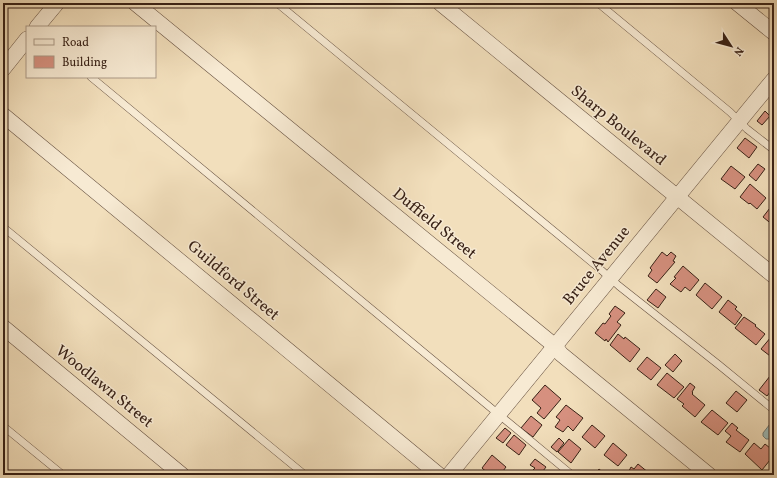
<svg xmlns="http://www.w3.org/2000/svg" width="777" height="478" font-family="Vollkorn,serif">
	<rect width="100%" height="100%" fill="#f2dfbc"/>
	<filter id="stains"><feTurbulence type="fractalNoise" baseFrequency=".005" numOctaves="4"/><feColorMatrix values="0 0 0 0 .2 0 0 0 0 .09 0 0 0 0 .02 0 0 0 .5 -.17"/></filter>
	<radialGradient id="worn" r=".72"><stop offset=".6" stop-color="#630" stop-opacity="0"/><stop offset="1" stop-color="#630" stop-opacity=".3"/></radialGradient>
	<path fill="#9dbbb8" stroke="#757d77" d="M770 424 774 425V438L772 436 770 439H766L763 436V433Z"/>
	<g fill="#d6907f" stroke="#382116">
		<path d="M765 111 770 116 762 125 757 121Z"/>
		<path d="M745 138 757 147 749 158 737 148Z"/>
		<path d="M758 164 765 169 756 181 749 175Z"/>
		<path d="M731 166 745 177 735 189 721 179Z"/>
		<path d="M750 184 766 198 757 209 750 203 749 204 740 197Z"/>
		<path d="M773 204 774 205V226L763 217Z"/>
		<path d="M662 252 667 256 671 252 676 256 673 261 675 262 657 283 648 276 652 270 650 268Z"/>
		<path d="M683 266 699 280 690 291 685 287 681 292 670 284 676 278 674 277Z"/>
		<path d="M705 283 722 297 712 309 696 295Z"/>
		<path d="M656 289 666 297 658 308 647 300Z"/>
		<path d="M728 300 737 307 735 309 742 315 735 325 719 312Z"/>
		<path d="M615 306 625 313 617 322 621 325 608 342 606 339 605 341 595 333 603 323 605 324 611 316 609 314Z"/>
		<path d="M744 317 756 325 755 326 765 334 756 345 735 328Z"/>
		<path d="M618 334 624 339 625 337 640 349 630 362 610 345Z"/>
		<path d="M771 337 774 340V359L761 349Z"/>
		<path d="M675 354 682 361 673 372 665 365Z"/>
		<path d="M647 357 661 368 651 380 637 369Z"/>
		<path d="M774 371V387L767 396 759 390Z"/>
		<path d="M667 373 684 387 674 398 657 385Z"/>
		<path d="M690 383 695 387 692 392 693 393 692 394 705 405 695 417 682 406 684 404 677 399Z"/>
		<path d="M545 385 561 399 544 419 537 413 541 408 532 400Z"/>
		<path d="M736 391 747 400 737 412 726 403Z"/>
		<path d="M566 405 583 418 573 431 568 426 563 432 555 427 560 420 556 417Z"/>
		<path d="M712 410 728 423 718 435 701 422Z"/>
		<path d="M531 416 542 425 533 437 521 428Z"/>
		<path d="M732 423 738 428 736 430 749 440 740 452 726 442 731 436 725 431Z"/>
		<path d="M592 425 605 436 595 448 582 437Z"/>
		<path d="M505 428 511 433 503 443 496 438Z"/>
		<path d="M514 435 526 445 519 455 506 445Z"/>
		<path d="M559 438 564 443 557 452 551 447Z"/>
		<path d="M569 439 581 449 571 463 558 452Z"/>
		<path d="M613 443 627 455 618 466 604 455Z"/>
		<path d="M754 443 761 449 765 444 770 448 774 443V455L762 470 745 454Z"/>
		<path d="M492 455 506 467 500 475H490L482 468Z"/>
		<path d="M535 459 546 467 540 475H537L532 471 535 468 530 465Z"/>
		<path d="M638 464 649 473 647 475H629L631 473 629 471 631 467 634 469Z"/>
		<path d="M599 469 606 475H594Z"/>
	</g>
	<g fill="none" stroke-linecap="round" stroke-linejoin="round">
		<defs>
			<g id="service">
				<path d="M277 3 600 269 619 286 719 365 774 410"/>
				<path d="M598 3 730 112 747 129 774 150"/>
				<path d="M91 77 572 475"/>
				<path d="M3 227 305 475"/>
				<path d="M3 426 63 475"/>
			</g>
			<g id="minor">
				<path d="M135 3 555 346 561 354 709 475"/>
				<path d="M440 3 774 276"/>
				<path d="M737 3 774 33"/>
				<path d="M37 27 57 3"/>
				<path d="M3 69 27 39"/>
				<path d="M3 115 439 475"/>
				<path d="M3 327 182 475"/>
				<path d="M449 475 774 79"/>
			</g>
		</defs>
		<use href="#service" stroke="#665040" stroke-width="8"/>
		<use href="#minor" stroke="#665040" stroke-width="16"/>
		<use href="#service" stroke="#f7ead3" stroke-width="7"/>
		<use href="#minor" stroke="#f7ead3" stroke-width="15"/>
	</g>
	<g text-anchor="middle" dominant-baseline="central" stroke-width="3" stroke-linejoin="round" paint-order="stroke">
		<g font-size="16" fill="#382116" stroke="#f7ead3">
			<text transform="translate(618 126) rotate(39)">Sharp Boulevard</text>
			<text transform="translate(434 224) rotate(39)">Duffield Street</text>
			<text transform="translate(597 266) rotate(-51)">Bruce Avenue</text>
			<text transform="translate(233 281) rotate(40)">Guildford Street</text>
			<text transform="translate(104 387) rotate(39)">Woodlawn Street</text>
		</g>
	</g>
	<rect width="777" height="478" fill="none" stroke="#f2dfbc" stroke-width="16"/>
	<rect x="4" y="4" width="769" height="470" fill="none" stroke="#382116" stroke-width="2"/>
	<rect x="8" y="8" width="761" height="462" fill="none" stroke="#382116"/>
	<rect x="26" y="26" width="130" height="52" fill="#f7ead3" stroke="#ab9a87"/>
	<rect x="34" y="39" width="20" height="6" fill="#f7ead3" stroke="#ab9a87"/>
	<text x="62" y="46" font-size="12" fill="#382116">Road</text>
	<rect x="34" y="56" width="20" height="12" fill="#d6907f" stroke="#ab9a87"/>
	<text x="62" y="66" font-size="12" fill="#382116">Building</text>
	<g transform="translate(731 46) rotate(126)" stroke="#f7ead3" stroke-width="3" paint-order="stroke">
	<path d="M0-3L7 15L0 10L-7 15Z" fill="#382116"/>
	<text y="-6" font-size="11" font-weight="bold" text-anchor="middle" fill="#382116">N</text>
	</g>
	<rect width="100%" height="100%" filter="url(#stains)"/>
	<rect width="100%" height="100%" fill="url(#worn)"/>
</svg>
